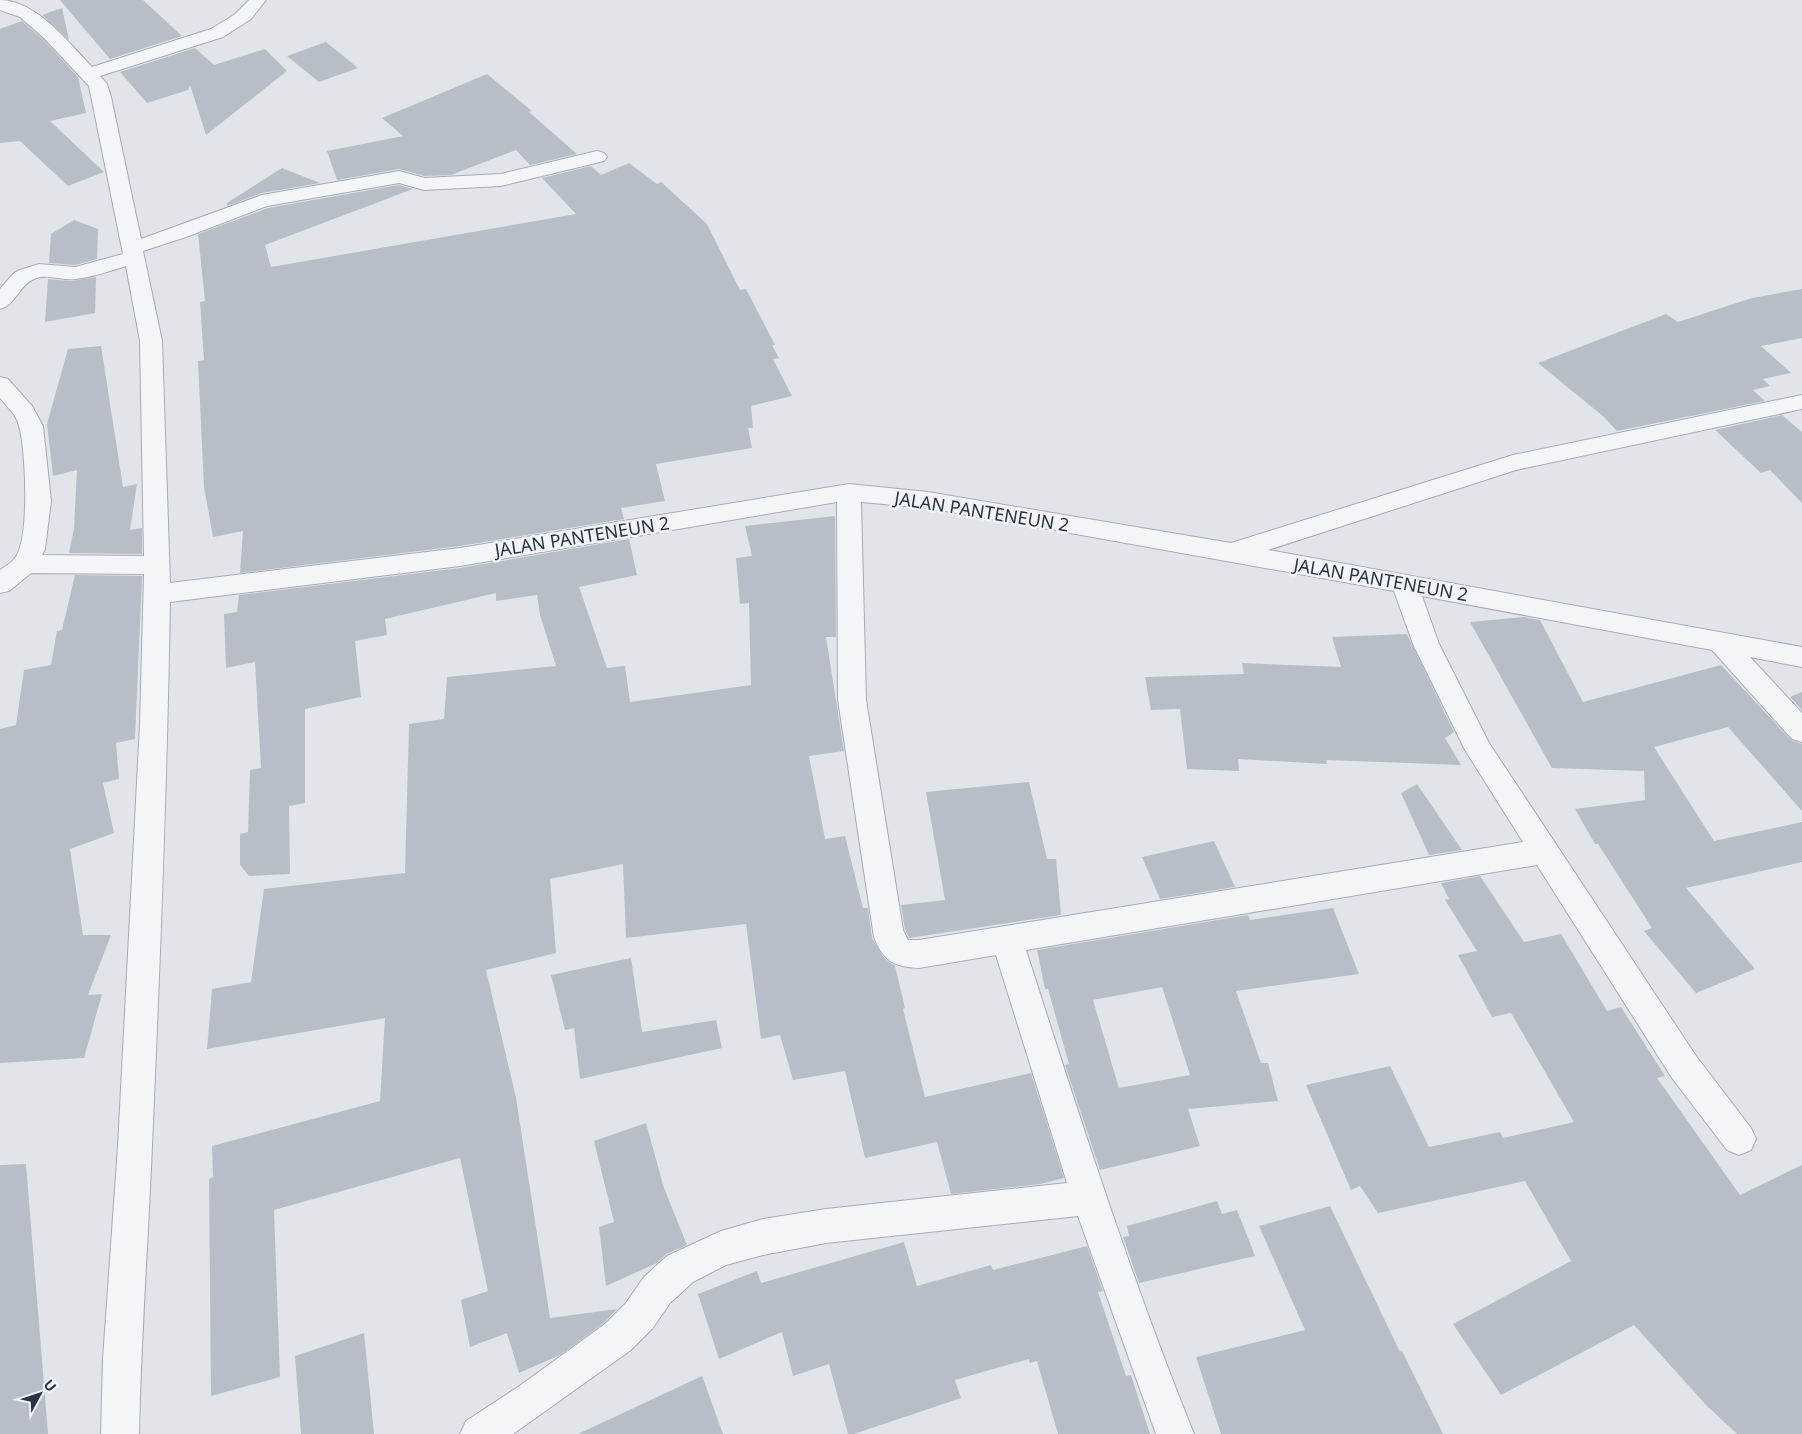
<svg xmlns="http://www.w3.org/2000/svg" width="1802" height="1434" font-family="'Noto Sans',sans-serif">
	<rect width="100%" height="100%" fill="#e1e5ea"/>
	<g fill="#b8bec7" fill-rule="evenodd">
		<path d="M60 0H143L182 36 110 59Z"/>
		<path d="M62 8 69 40 42 15Z"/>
		<path d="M22 21 43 39 78 77 86 113 50 121 104 172 68 186 20 141 0 143V29Z"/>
		<path d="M326 42 358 68 319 82 287 56Z"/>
		<path d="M195 48 214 65 265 49 287 71 206 135 190 85 188 90 147 103 120 72Z"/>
		<path d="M487 74 532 111 529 112 577 154 530 165 516 150 451 175 425 176 399 169 337 180 327 151 403 136 382 118Z"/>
		<path d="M629 163 657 184 661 182 707 224 740 290 746 289 775 345H772L779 358 773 359 792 396 751 406 753 428H748L752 448 656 464 665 501 621 508 624 519 460 546 240 573 243 531 213 537 204 487 198 361 204 360 200 302 205 301 198 234 268 208 399 185 413 189 265 245 271 267 576 214 542 178 591 166 601 175Z"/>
		<path d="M282 168 320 183 262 193 227 206V203Z"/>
		<path d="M74 220 98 229 97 259 75 265 49 263 51 234Z"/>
		<path d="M96 277 95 313 45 322 48 279 71 281Z"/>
		<path d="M1802 289V338L1761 346 1791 373 1763 379 1770 386 1753 390 1765 401 1617 431 1604 417 1538 363 1666 314 1678 322 1752 298Z"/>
		<path d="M101 346 123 487 137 484 130 530 142 528V554L69 553 74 528 77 470 53 476 47 424 68 349Z"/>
		<path d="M1782 415 1802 432V503L1770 470 1761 473 1715 430Z"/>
		<path d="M835 516 836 637H826L844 751 809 756 825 839 845 836 863 908H868L872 938 884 958 895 966 905 1008 903 1009 925 1097 1031 1073 1064 1178 1040 1184 951 1194 937 1142 865 1158 845 1071 793 1080 780 1035 761 1039 746 924 626 938 623 864 550 879 556 953 486 970 516 1098 550 1318 617 1309 604 1323 560 1355 519 1373 507 1333 470 1347 461 1300 488 1291 460 1158 274 1210 280 1377 211 1396 209 1179 213 1177 212 1146 380 1101 385 1018 207 1049 212 989 251 982 264 889 405 873 409 724 444 719 447 677 556 666 540 615 537 595 496 601V593L385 619 387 635 355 641 361 697 305 709V803L289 806 290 874 249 876 240 865V834L248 832 250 770 261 768 255 662 226 668 224 614 237 612 239 595 460 568 629 539 637 575 579 587 607 668 625 666 630 702 751 685 749 603 740 604 736 558 752 556 745 526Z"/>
		<path d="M75 575 142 576 135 739 116 743 119 779 103 783 114 833 70 849 83 935H111L88 995 102 994 84 1058 0 1063V729L16 725 24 670 51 665 57 631 62 630Z"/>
		<path d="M1524 617 1540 620 1583 702 1721 665 1791 740 1802 744V811L1728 727 1654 747 1714 841 1802 822V862L1686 888 1755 969 1696 993 1644 931 1652 928 1598 844H1595L1575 809 1645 800 1644 771 1552 768 1470 622Z"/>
		<path d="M1407 634 1454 732 1445 738 1461 765 1326 760 1327 764 1238 759 1239 771 1187 769 1180 709 1151 710 1145 677 1244 674 1242 663 1341 667 1332 637Z"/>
		<path d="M1802 692V710L1790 697Z"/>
		<path d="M1029 782 1047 859H1056L1061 915 909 938 905 929 901 905 945 900 926 792Z"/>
		<path d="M1417 784 1462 850 1429 855 1401 793Z"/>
		<path d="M1214 841 1235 887 1160 899 1142 857Z"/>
		<path d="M1480 876 1524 942 1561 934 1607 1011 1621 1007 1665 1076 1657 1078 1740 1195 1802 1165V1434H1737L1706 1405 1634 1325 1501 1395 1453 1324 1571 1261 1525 1181 1378 1213 1360 1186 1351 1190 1306 1085 1390 1066 1429 1147 1500 1132 1503 1138 1574 1122 1511 1013 1492 1017 1458 955 1477 951 1445 900 1449 899 1441 883Z"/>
		<path d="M1333 908 1359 974 1236 991 1261 1063H1268L1278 1101 1188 1109 1200 1146 1100 1170 1065 1065 1069 1064 1048 989H1045L1037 950 1248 915 1250 920ZM1162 987 1190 1075 1119 1088 1093 1000Z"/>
		<path d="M631 958 642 1032 716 1020 722 1048 580 1079 574 1028 565 1030 551 975Z"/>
		<path d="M646 1123 664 1188 687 1245 666 1254 657 1263 606 1286 599 1227 614 1222 594 1141Z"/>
		<path d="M26 1164 48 1434H0V1165Z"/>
		<path d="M1217 1201 1222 1214 1237 1210 1255 1256 1139 1283 1123 1237 1129 1236 1127 1226Z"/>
		<path d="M1330 1206 1400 1352 1402 1351 1443 1434H1221L1196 1357 1305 1330 1259 1226Z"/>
		<path d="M904 1242 917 1286 991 1265 993 1270 1087 1246 1103 1291 1098 1292 1126 1376 1131 1375 1150 1434H1058L1037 1361 1030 1363 1029 1359 955 1380 961 1398 854 1434H848L829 1364 793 1376 782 1332 719 1359 698 1294 757 1271 761 1283Z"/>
		<path d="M364 1333 374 1434H301L295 1356Z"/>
		<path d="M702 1376 723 1434H578Z"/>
	</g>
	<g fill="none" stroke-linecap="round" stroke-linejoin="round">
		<defs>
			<path id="minor" d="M0 0C36 0 69 43 92 67L211 29 234 15 249 0H266L251 19 223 37 100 76 107 84 111 97 141 239 262 195 399 171 425 178 501 174 597 151 604 153 607 157 604 161 501 186 424 190 399 183 267 206 186 237 143 251 162 341 170 583 460 548 849 484 928 492 1231 543 1513 455 1802 395V409L1516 470 1268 550 1802 647V667L1750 657 1802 713V742L1792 739 1712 650 1422 596 1439 644 1489 743 1696 1056 1751 1128 1756 1139 1751 1150 1739 1155 1727 1150 1672 1078 1537 865 1026 950C1078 1112 1130 1276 1194 1434H1156L1078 1216 826 1243 763 1255 726 1265 693 1282 670 1303 652 1329 631 1350 513 1434H460L466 1421 518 1387 605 1324 626 1303 644 1277 667 1256 721 1231 763 1219 826 1209 1067 1183 996 955 919 968C894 967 883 961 874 937L838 700 837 502 460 566 170 602C167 783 160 964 152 1146 148 1242 141 1338 139 1434H101L103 1359 118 1146 140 724 144 574 31 573 9 591 0 593V570C5 567 11 563 15 558 30 539 26 450 19 426 17 415 7 407 0 398V377L8 379 32 406 43 426 51 501 45 549 42 555 144 556 140 341 126 266C110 271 93 277 76 279 62 281 47 273 34 279 19 285 16 305 0 309V289L14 273 20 270 39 264 75 267 123 254 89 86 44 38 20 17 0 10ZM861 502 928 508 1031 526 1394 591 1413 644 1465 750 1523 842 919 940H908L903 930 866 700Z"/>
		</defs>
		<use href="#minor" stroke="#a6acb4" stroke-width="2"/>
		<use href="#minor" fill="#f4f5f8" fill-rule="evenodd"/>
	</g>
	<g text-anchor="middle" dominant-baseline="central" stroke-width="5" stroke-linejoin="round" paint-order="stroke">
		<g font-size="18" fill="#293242" stroke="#f1f3f7">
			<text transform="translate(982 511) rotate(9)">JALAN PANTENEUN 2</text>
			<text transform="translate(582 536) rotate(-9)">JALAN PANTENEUN 2</text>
			<text transform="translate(1381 579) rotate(10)">JALAN PANTENEUN 2</text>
		</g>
	</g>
	<g transform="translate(40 1394) rotate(50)" stroke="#f1f3f7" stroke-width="4" paint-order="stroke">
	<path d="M0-4L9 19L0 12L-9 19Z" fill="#293242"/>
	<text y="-8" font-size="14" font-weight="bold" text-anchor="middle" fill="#293242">U</text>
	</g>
</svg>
